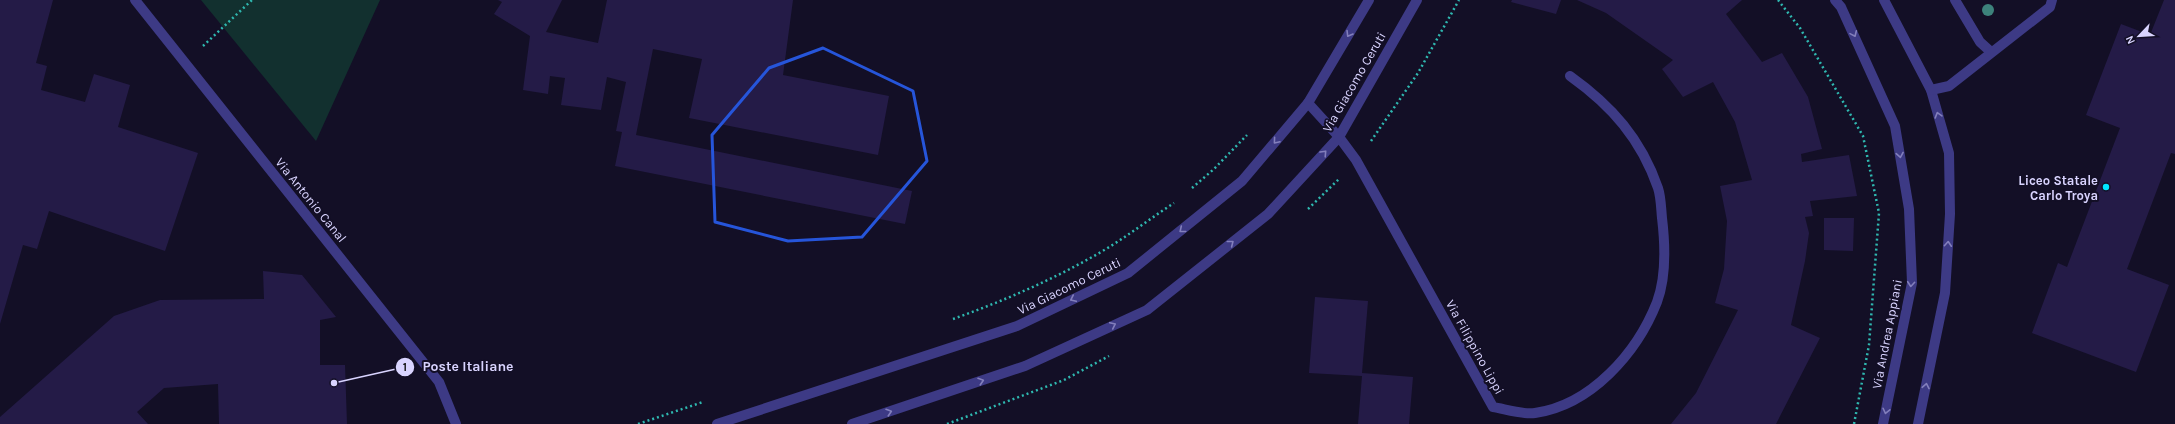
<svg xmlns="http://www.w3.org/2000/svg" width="2175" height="424" font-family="Karla,sans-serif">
	<rect width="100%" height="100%" fill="#130f26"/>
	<path fill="#12302f" d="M201 0H380L316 141Z"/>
	<g fill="#241b47">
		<path d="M0 0H53L36 63 47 66 41 90 85 102 94 74 130 85 118 127 198 153 165 251 49 211 37 249 23 245 0 324Z"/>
		<path d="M498 0H562L546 32 598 43 607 0H793L783 75 889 96 878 155 689 118 702 59 653 49 636 135 912 191 905 224 615 166 622 132 616 131 626 82 607 77 601 110 561 105 565 78 550 76 548 94 523 90 530 36 494 14 502 2Z"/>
		<path d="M1512 0H1561L1556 14 1511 2Z"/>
		<path d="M1577 0H1742L1726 14 1762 62 1782 53 1808 97 1822 149 1801 154 1802 162 1849 155 1857 196 1810 201 1813 216 1805 217 1809 233 1805 261 1791 325 1820 338 1776 424H1671L1696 393 1738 310 1715 303 1724 269 1727 221 1720 186 1752 180 1735 122 1713 82 1683 97 1662 69 1673 60 1606 13Z"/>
		<path d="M2164 0H2175V154L2171 153 2127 269 2169 285 2136 372 2032 333 2058 263 2067 267 2120 128 2086 115 2121 24 2150 35Z"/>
		<path d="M1824 218H1854L1853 251 1824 250Z"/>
		<path d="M263 271 302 275 336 317 320 320V365H345L347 424H219L218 384 164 388 137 412 148 424H0V417L114 316 160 300 264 299Z"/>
		<path d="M1315 297 1368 301 1362 373 1413 377 1409 424H1358L1362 376 1309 373Z"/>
	</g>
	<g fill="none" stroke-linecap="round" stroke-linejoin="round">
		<g stroke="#2fb8b0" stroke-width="2.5" stroke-dasharray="2 3" stroke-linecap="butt">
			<path d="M1778 0 1800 28 1863 136 1879 213 1869 345 1854 424"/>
			<path d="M203 46 252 0"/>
			<path d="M1371 141 1418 73 1459 0"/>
			<path d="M1192 188 1214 169 1247 135"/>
			<path d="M1308 209 1339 179"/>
			<path d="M953 319C1006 300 1057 278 1106 249 1129 235 1151 218 1174 203"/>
			<path d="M638 424 703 402"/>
			<path d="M947 424 1064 380 1109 356"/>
		</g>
		<g stroke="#3d3a85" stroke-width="10">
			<path d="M135 0 439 382 456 424"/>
			<path d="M1835 0 1841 7 1895 126 1909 209 1912 283 1883 424"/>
			<path d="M1884 0 1931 90 1949 153 1950 214 1945 293 1918 424"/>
			<path d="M1955 0 1980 42 1991 52"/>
			<path d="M1931 90 1949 86 2050 7 2052 0"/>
			<path d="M1308 103 1339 137 1356 160 1493 407C1505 409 1522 415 1535 413 1591 405 1637 353 1657 302 1666 278 1665 243 1662 218 1661 208 1661 197 1658 188 1641 139 1612 106 1570 76"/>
			<path d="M717 424 1017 326 1128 273 1242 181 1308 103 1369 0"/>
			<path d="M852 424 1025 366 1147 310 1268 214 1339 137 1417 0"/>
		</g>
	</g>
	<circle fill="#3d827b" cx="1988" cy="10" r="6"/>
	<defs><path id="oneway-chevron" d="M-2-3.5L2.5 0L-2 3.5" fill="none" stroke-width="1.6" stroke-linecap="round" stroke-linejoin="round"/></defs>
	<g stroke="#837fbc">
		<use href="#oneway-chevron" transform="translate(1349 34) rotate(121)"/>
		<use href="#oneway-chevron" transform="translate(1854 34) rotate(66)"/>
		<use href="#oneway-chevron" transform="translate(1938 115) rotate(-106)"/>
		<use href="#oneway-chevron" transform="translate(1276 141) rotate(130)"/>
		<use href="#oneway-chevron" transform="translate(1324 153) rotate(-47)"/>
		<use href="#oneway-chevron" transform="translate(1900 155) rotate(80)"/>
		<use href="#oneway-chevron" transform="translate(1182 230) rotate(141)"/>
		<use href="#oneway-chevron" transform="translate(1231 243) rotate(-38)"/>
		<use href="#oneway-chevron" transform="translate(1948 244) rotate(-86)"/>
		<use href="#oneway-chevron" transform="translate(1911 284) rotate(95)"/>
		<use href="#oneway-chevron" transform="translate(1073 299) rotate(155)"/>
		<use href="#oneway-chevron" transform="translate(1113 325) rotate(-25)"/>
		<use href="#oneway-chevron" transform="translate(981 381) rotate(-18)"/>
		<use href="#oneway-chevron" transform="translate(1926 386) rotate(-79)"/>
		<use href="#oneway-chevron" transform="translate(1886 411) rotate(103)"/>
		<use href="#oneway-chevron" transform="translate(889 412) rotate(-18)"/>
	</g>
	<path fill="none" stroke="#2655da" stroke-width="3" stroke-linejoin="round" d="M823 48 913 91 927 161 862 237 788 241 715 222 712 135 769 68Z"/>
	<circle fill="#00e5ff" stroke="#130f26" stroke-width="1.5" cx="2106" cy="187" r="4"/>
	<g text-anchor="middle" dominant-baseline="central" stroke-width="4" stroke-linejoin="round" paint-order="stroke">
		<g font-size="13" fill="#d9d4ff" stroke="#130f26">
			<text transform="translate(1354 82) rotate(-60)">Via Giacomo Ceruti</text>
			<text transform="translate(311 200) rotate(51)">Via Antonio Canal</text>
			<text transform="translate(1069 286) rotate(-26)">Via Giacomo Ceruti</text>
			<text transform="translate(1887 334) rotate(-79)">Via Andrea Appiani</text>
			<text transform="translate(1475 347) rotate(61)">Via Filippino Lippi</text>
		</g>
		<g font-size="13" font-weight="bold" fill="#d9d4ff" stroke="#130f26" text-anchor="end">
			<text x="2098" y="180">Liceo Statale<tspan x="2098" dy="15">Carlo Troya</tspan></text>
		</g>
	</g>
	<path fill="none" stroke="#d9d4ff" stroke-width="1.5" d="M334 383L405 367"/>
	<g fill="#d9d4ff" stroke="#130f26" stroke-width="1.5">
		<circle cx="334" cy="383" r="4"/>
		<circle cx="405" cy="367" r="10"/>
	</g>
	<g font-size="12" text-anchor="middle" font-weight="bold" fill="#111">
		<text x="405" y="371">1</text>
	</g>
	<g font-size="14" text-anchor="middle" font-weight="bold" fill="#d9d4ff" stroke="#130f26" stroke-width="4" stroke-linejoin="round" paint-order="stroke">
		<text x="468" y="371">Poste Italiane</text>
	</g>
	<g transform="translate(2139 36) rotate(245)" stroke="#130f26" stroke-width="3" paint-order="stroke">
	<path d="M0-3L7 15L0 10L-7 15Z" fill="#d9d4ff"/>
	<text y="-6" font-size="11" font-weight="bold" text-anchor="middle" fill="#d9d4ff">N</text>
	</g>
</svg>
